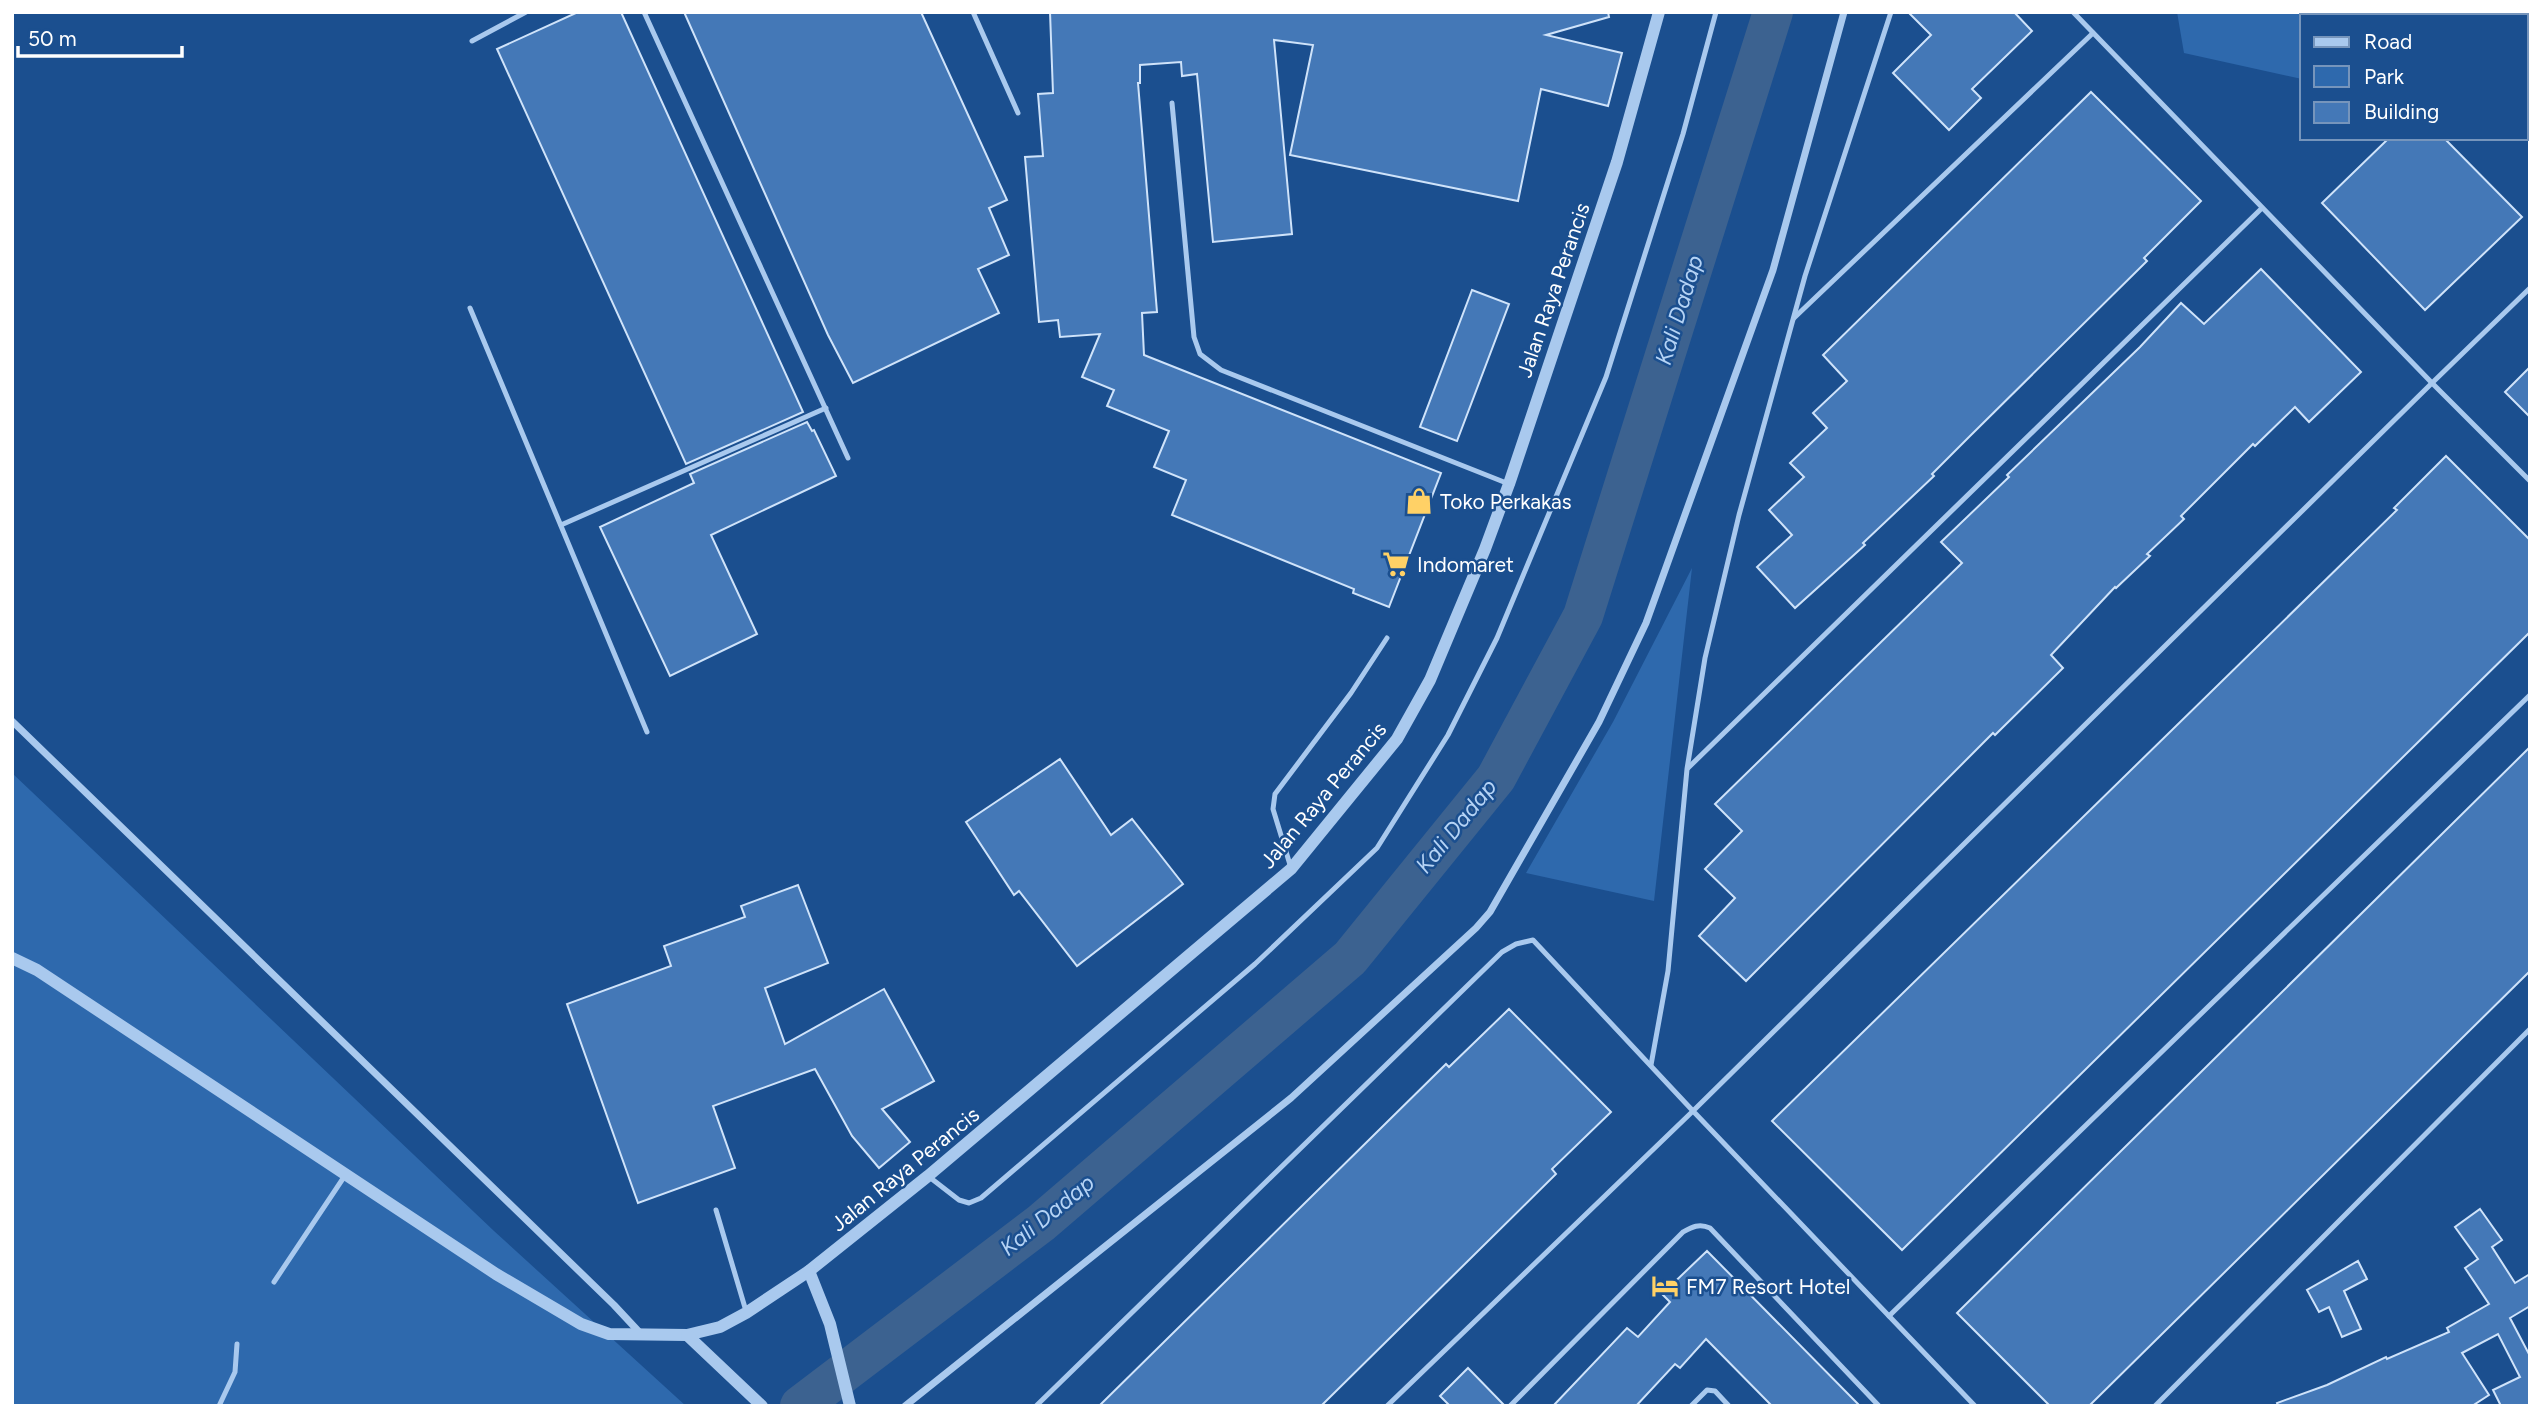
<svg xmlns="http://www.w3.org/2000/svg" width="2542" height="1418" font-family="Figtree,sans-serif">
	<rect width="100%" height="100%" fill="#1b4f8f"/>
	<g fill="#2e69ad">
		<path d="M2177 12H2530V129L2526 128V16H2302V79L2184 53Z"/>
		<path d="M1692 568 1654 901 1526 873 1613 722Z"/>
		<path d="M12 773 494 1231 686 1406H12Z"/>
	</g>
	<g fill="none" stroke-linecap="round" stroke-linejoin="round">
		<path stroke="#3c6290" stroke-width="40" d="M800 1406 1041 1223 1350 958 1496 778 1583 616 1773 12"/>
	</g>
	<g fill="#4478b7" stroke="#cfe3fa" stroke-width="2">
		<path d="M578 12H621L803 412 686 464 497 49Z"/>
		<path d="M684 12H921L1007 200 989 208 1009 255 978 269 999 313 853 383 828 335Z"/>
		<path d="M1050 12H1608L1609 17 1546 35 1622 53 1608 106 1541 89 1518 201 1290 155 1313 45 1274 40 1292 234 1213 242 1197 74 1182 76 1181 62 1140 65V83H1138L1157 312 1142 313 1144 355 1441 473 1389 607 1353 593 1354 589 1172 515 1186 480 1154 467 1169 431 1107 406 1114 390 1082 377 1100 334 1060 337 1058 320 1039 322 1025 157 1043 156 1038 94 1053 93Z"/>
		<path d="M1908 12H2014L2032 31 1972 89 1981 98 1949 130 1893 73 1931 35Z"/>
		<path d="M2091 92 2201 201 2144 258 2147 261 1969 437 1932 474 1934 476 1863 543 1865 545 1795 608 1757 567 1792 535 1769 510 1804 477 1790 463 1827 428 1813 413 1847 381 1823 355Z"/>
		<path d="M2389 138H2444L2522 217 2425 310 2322 203Z"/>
		<path d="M2261 269 2361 372 2309 422 2295 407 2255 446 2253 444 2181 516 2184 519 2147 554 2150 556 2116 588 2115 587 2051 655 2063 668 1995 735 1993 733 1746 981 1699 936 1735 898 1705 869 1742 831 1715 804 1962 563 1941 542 2009 477 2007 475 2140 347 2181 303 2204 324Z"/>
		<path d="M1472 290 1509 304 1457 441 1420 427Z"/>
		<path d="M2530 367V417L2505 392Z"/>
		<path d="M807 422 812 431 814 430 836 476 711 535 757 634 670 676 600 527 694 483 690 474Z"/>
		<path d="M2446 456 2530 540V632L1902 1250 1772 1121 2397 510 2394 508Z"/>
		<path d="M2530 747V971L2089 1406H2050L1957 1313Z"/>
		<path d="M1060 759 1111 835 1132 819 1183 884 1077 966 1019 891 1014 895 966 822Z"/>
		<path d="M798 885 828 963 765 988 785 1044 884 989 934 1081 882 1109 910 1142 879 1168 852 1136 815 1069 713 1106 735 1168 638 1203 567 1004 671 966 664 946 745 917 741 906Z"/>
		<path d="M1509 1009 1611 1112 1552 1169 1556 1174 1321 1406H1099L1446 1064 1449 1067Z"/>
		<path d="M2480 1209 2502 1240 2492 1247 2515 1283 2530 1274V1306L2510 1318 2530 1356V1406H2501L2493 1390 2520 1377 2498 1334 2462 1353 2489 1395 2472 1406H2278L2277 1403 2327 1385 2386 1357 2387 1359 2449 1332 2447 1328 2489 1304 2465 1268 2478 1259 2455 1227Z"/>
		<path d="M1707 1251 1860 1406H1772L1706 1339 1680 1368 1675 1364 1636 1406H1553L1627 1328 1638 1337 1670 1302 1662 1294Z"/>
		<path d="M2358 1261 2367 1279 2344 1291 2361 1329 2342 1337 2329 1307 2319 1312 2307 1290Z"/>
		<path d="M1468 1368 1505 1406H1450L1440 1396Z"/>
	</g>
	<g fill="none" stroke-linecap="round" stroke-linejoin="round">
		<g stroke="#a9c9ee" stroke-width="5">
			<path d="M644 12 848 458"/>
			<path d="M973 12 1018 113"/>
			<path d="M2073 12 2432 383 2530 288"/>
			<path d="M472 41 526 12"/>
			<path d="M1172 103 1194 337 1200 354 1221 370 1509 484"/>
			<path d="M470 308 647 732"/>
			<path d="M1794 318 2093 33"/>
			<path d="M561 525 826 408"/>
			<path d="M1688 768 2262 208"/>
			<path d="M1291 868 1273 809 1275 794 1351 693 1387 638"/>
			<path d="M1651 1065 1668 971 1687 769 1705 658 1739 515 1805 276 1891 12"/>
			<path d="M928 1176 959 1200 969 1203 981 1198 1255 964 1377 848 1448 735 1497 638 1606 377 1683 134 1716 12"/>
			<path d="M716 1210 746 1311"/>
			<path d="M274 1282 346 1174"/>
			<path d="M1889 1316 2530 695"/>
			<path d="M219 1406 235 1372 237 1344"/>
			<path d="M1036 1406 1502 952 1516 944 1533 940 1693 1111 1387 1406"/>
			<path d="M1510 1406 1683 1232C1692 1227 1699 1223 1710 1228L1879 1406"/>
			<path d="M1691 1406 1707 1390 1715 1391 1729 1406"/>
			<path d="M1975 1406 1693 1111 2432 383 2530 481"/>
			<path d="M2155 1406 2530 1029"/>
		</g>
		<g stroke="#a9c9ee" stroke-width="7">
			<path d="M12 721 614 1305 641 1334"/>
			<path d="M905 1406 1291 1098 1476 928 1490 912 1599 722 1646 623 1773 270 1844 12"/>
		</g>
		<g stroke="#a9c9ee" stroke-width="12">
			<path d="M12 958 37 970 496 1274 581 1324 609 1334 687 1335 720 1327 746 1313 809 1271 928 1176 1291 869 1397 739 1430 680 1485 549 1509 484 1617 162 1659 12"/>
			<path d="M809 1271 830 1324 850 1406"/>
			<path d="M687 1335 762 1406"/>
		</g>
	</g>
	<defs>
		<symbol id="shop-bare" viewBox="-9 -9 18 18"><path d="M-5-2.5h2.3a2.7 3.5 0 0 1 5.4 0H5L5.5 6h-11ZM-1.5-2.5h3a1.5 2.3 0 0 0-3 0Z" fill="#ffd166" stroke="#1b4f8f" stroke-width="2.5" paint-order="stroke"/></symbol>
		<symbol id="supermarket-bare" viewBox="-9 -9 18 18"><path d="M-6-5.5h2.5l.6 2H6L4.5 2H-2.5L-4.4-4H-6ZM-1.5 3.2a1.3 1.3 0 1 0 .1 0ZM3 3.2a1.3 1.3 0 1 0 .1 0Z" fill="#ffd166" stroke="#1b4f8f" stroke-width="2.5" paint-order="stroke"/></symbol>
		<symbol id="hotel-bare" viewBox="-9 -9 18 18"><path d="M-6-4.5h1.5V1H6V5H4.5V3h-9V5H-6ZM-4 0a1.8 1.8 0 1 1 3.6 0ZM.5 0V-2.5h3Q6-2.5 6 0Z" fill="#ffd166" stroke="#1b4f8f" stroke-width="2.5" paint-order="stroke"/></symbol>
	</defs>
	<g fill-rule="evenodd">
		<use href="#shop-bare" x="1400" y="482" width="38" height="38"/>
		<use href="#supermarket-bare" x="1377" y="545" width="38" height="38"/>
		<use href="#hotel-bare" x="1646" y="1267" width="38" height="38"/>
	</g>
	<g text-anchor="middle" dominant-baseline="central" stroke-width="5" stroke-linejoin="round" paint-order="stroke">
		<g font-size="21" fill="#fff" stroke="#1b4f8f">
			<text transform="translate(1553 290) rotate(-71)">Jalan Raya Perancis</text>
			<text transform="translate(1323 795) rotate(-50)">Jalan Raya Perancis</text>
			<text transform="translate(905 1169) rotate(-39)">Jalan Raya Perancis</text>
		</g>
		<g font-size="21" fill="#fff" stroke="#1b4f8f" text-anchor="start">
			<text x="1440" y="501">Toko Perkakas</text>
			<text x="1417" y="564">Indomaret</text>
			<text x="1686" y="1286">FM7 Resort Hotel</text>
		</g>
		<g font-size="23" font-style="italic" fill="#b5d3f5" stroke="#1b4f8f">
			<text transform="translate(1679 310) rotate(-73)">Kali Dadap</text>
			<text transform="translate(1456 826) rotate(-51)">Kali Dadap</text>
			<text transform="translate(1047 1215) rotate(-39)">Kali Dadap</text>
		</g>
	</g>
	<rect width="2542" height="1418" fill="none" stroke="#ffffff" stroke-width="28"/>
	<rect x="2300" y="14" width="228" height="126" fill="#1b4f8f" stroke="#7695bc" stroke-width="2"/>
	<rect x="2314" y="37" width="35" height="10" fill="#a9c9ee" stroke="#7695bc" stroke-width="2"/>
	<text x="2364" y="49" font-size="21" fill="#ffffff">Road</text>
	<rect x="2314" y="66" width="35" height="21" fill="#2e69ad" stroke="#7695bc" stroke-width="2"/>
	<text x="2364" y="84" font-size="21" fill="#ffffff">Park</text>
	<rect x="2314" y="102" width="35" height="21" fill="#4478b7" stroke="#7695bc" stroke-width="2"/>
	<text x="2364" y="119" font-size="21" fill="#ffffff">Building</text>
	<path d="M18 46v10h164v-10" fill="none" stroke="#ffffff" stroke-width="3.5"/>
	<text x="28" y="46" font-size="21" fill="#ffffff" stroke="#1b4f8f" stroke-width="5" paint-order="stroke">50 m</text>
</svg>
